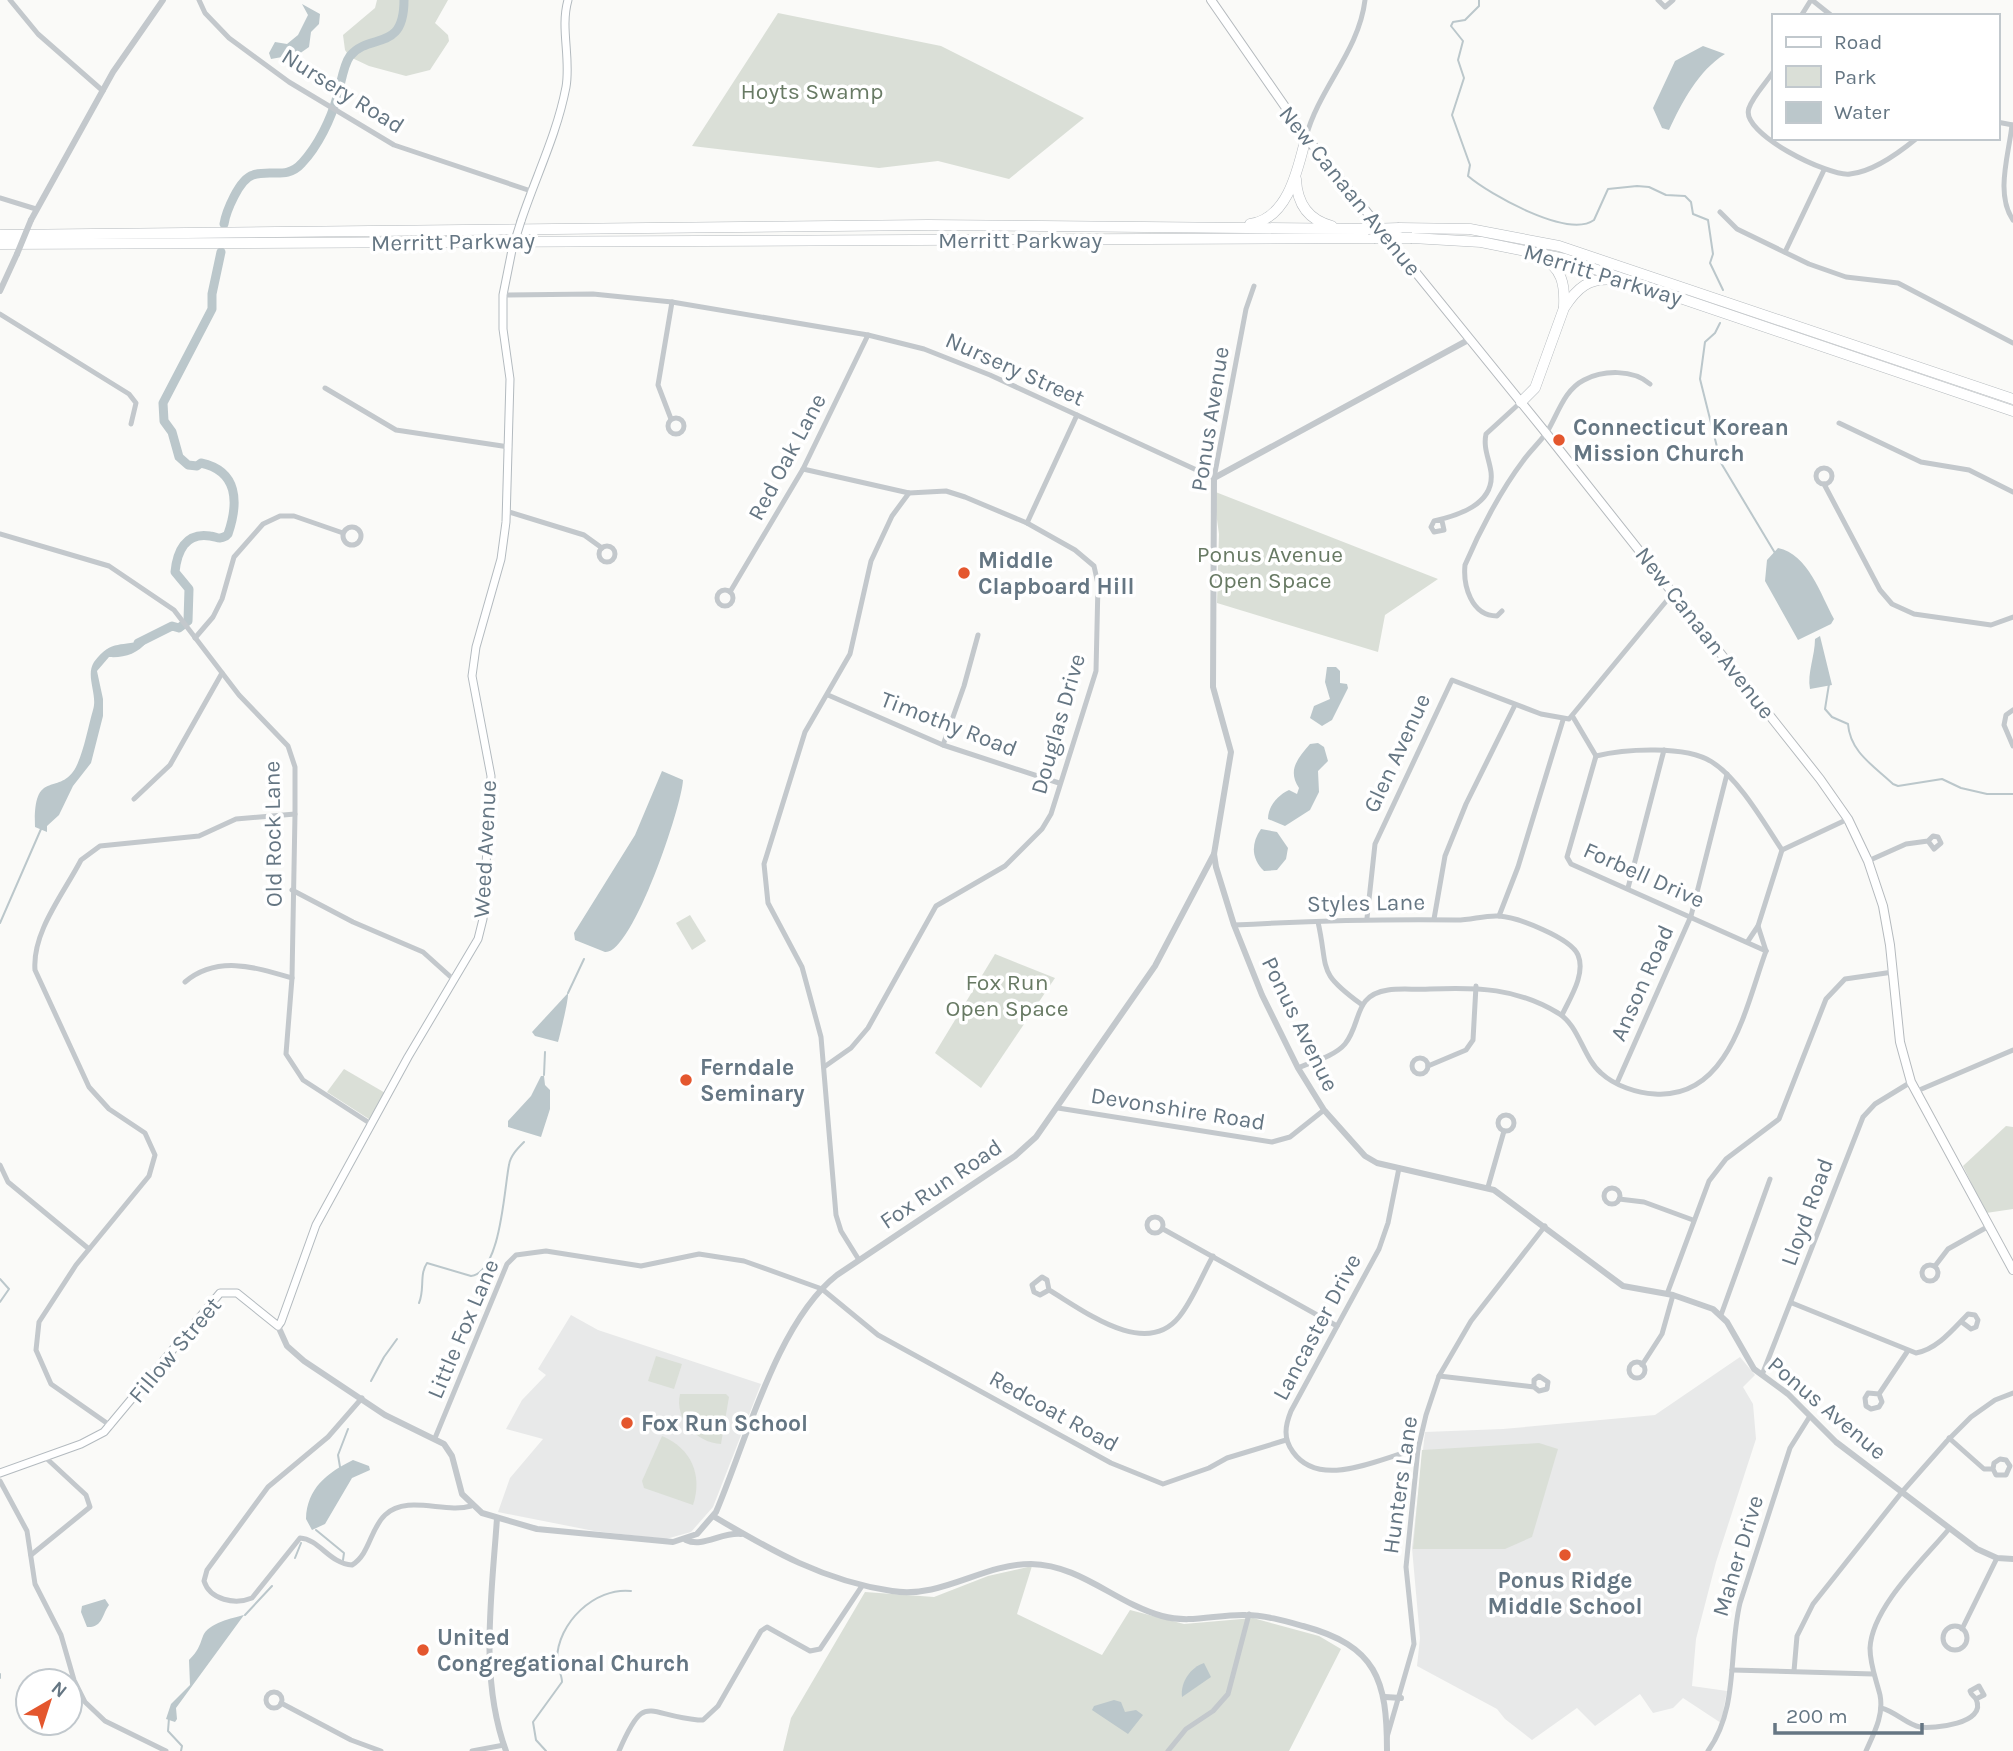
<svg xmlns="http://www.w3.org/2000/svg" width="2013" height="1751" font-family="Karla,sans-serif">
	<rect width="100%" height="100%" fill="#fafaf8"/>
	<g fill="#e8e9e9">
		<path d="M571 1315 598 1330 761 1384 713 1507 691 1532 666 1539 594 1531 498 1512 510 1478 543 1439 506 1429 522 1400 546 1375 538 1369Z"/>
		<path d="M1740 1357 1755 1375 1743 1387 1753 1404 1756 1439 1716 1562 1696 1639 1692 1686 1727 1691 1721 1723 1683 1698 1673 1708 1653 1713 1640 1694 1595 1726 1577 1708 1532 1740 1505 1719 1497 1709 1417 1666 1420 1638 1412 1548 1425 1432 1503 1429 1655 1415Z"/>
	</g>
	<g fill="#dadfd7">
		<path d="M377 0H448L435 23 448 35 449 41 430 70 406 76 369 66 350 57 345 50 343 35 375 8Z"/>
		<path d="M778 13 941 46 1084 118 1009 179 938 161 879 168 692 146Z"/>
		<path d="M1213 491 1438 579 1385 615 1378 652 1217 603 1219 534Z"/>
		<path d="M690 915 706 941 692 950 676 923Z"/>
		<path d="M995 954 1055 978 981 1088 935 1053Z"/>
		<path d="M344 1069 387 1094 372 1121 327 1092Z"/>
		<path d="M2006 1126 2013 1127V1209L1986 1213 1963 1166Z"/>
		<path d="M656 1356 682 1364 674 1389 648 1381Z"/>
		<path d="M680 1394H726L729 1397 721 1444C697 1443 674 1419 680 1394Z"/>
		<path d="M662 1436C691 1448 703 1475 693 1505L644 1488 642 1481Z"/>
		<path d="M1539 1443 1558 1449 1532 1537 1505 1549H1413L1422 1450Z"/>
		<path d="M1032 1566 1017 1614 1102 1655 1130 1610 1184 1624 1253 1618 1319 1636 1341 1649 1289 1751H783L791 1718 865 1592 934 1597 988 1576Z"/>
	</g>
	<g fill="#bbc7cb">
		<path d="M302 4 320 14 319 24 311 32 309 47 299 54 271 59 269 53 275 42 287 44 298 35 308 15Z"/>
		<path d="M1703 46 1725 54C1698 71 1682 102 1669 130L1662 128 1653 108 1675 61Z"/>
		<path d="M1778 548C1808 554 1821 595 1834 619L1831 624 1798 640 1765 581 1767 560Z"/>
		<path d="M1820 636 1832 685 1810 689C1807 673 1815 656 1815 639Z"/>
		<path d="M146 639 147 642C137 654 124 658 109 657L97 671 103 699V716L91 763 73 786 59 815 47 826V832L35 827C33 766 59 798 76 767 84 751 88 727 93 710 98 695 85 676 94 662 112 638 122 648 146 639Z"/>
		<path d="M1327 667H1336L1340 671V683L1347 684 1348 688 1332 720 1322 726 1310 718 1314 706 1330 699 1325 682Z"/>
		<path d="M1318 743 1324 747 1328 761 1318 771 1319 792 1310 810 1285 826 1268 819C1268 806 1278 795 1289 790L1297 794 1299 788C1287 770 1298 758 1310 744Z"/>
		<path d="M662 771 683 780C682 806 632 955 605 952L575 940 574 933 635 835Z"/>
		<path d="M1261 829 1277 832 1288 848 1286 859 1277 870 1264 871C1251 859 1251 843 1261 829Z"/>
		<path d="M568 993C569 998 560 1035 558 1042L535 1036 532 1032Z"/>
		<path d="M541 1076H544L545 1085 550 1090V1109L541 1137 508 1127V1121L531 1096Z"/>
		<path d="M353 1460 369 1466 370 1470 352 1478 325 1524 312 1530 306 1519C307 1488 327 1473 353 1460Z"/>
		<path d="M105 1599 109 1605C102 1614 103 1628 87 1627L81 1612 82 1606Z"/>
		<path d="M244 1615 176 1708 177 1719 175 1722 166 1719 171 1704 190 1685 189 1660C198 1651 199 1647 203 1636 208 1623 233 1618 244 1615Z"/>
		<path d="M1204 1663 1211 1677 1182 1697C1180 1682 1191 1667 1204 1663Z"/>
		<path d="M1114 1700 1121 1702 1125 1712 1136 1710 1143 1715 1128 1734 1092 1710 1094 1706Z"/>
	</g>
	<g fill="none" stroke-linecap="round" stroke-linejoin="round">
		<g stroke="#bbc7cb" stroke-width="2">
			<path d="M1479 0V6L1465 20 1453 22 1451 26 1463 41 1458 60 1464 78 1452 115 1470 165 1468 176C1489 194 1568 239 1594 220L1608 189 1637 186 1649 187 1666 195 1685 196 1691 202 1693 214 1708 220 1713 254 1710 263 1723 290"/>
			<path d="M1720 323 1715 333 1705 342 1700 379 1721 463 1775 553"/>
			<path d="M1829 684 1825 709 1832 717 1848 724C1850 752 1874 766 1893 784L1898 786 1942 779 1961 788 1987 794H2013"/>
			<path d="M0 923 41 829"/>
			<path d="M568 993 584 959"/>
			<path d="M544 1075 545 1052"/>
			<path d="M0 1279 9 1289 0 1302"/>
			<path d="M419 1303C425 1289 419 1275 427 1263L471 1276C501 1272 504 1189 509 1165 510 1156 518 1148 524 1142"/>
			<path d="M371 1381 384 1357 397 1339"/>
			<path d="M340 1467 338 1455 348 1429"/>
			<path d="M316 1530 344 1553 343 1560"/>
			<path d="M295 1558 301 1543"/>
			<path d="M245 1615 272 1586"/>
			<path d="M0 1674V1678"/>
			<path d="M169 1718 168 1731 182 1746 181 1751"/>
			<path d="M546 1751 536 1740 533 1722 562 1682C562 1674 557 1668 557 1660 557 1623 595 1587 631 1591"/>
		</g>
		<g stroke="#bbc7cb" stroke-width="9">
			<path d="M224 224C226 212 239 179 253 175 271 169 287 180 302 163 318 146 331 119 337 97 341 85 343 65 350 56 370 32 404 53 404 0"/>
			<path d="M221 252 212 294V309L163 403 164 421 172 432 179 457 188 465 197 466 201 463C238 471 239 502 228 534"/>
			<path d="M138 643 172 626 179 628 188 621 189 589 175 572C177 552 185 532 210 536 218 537 218 540 226 536"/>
		</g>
		<defs>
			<g id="secondary">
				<path d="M521 221C536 176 557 134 566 87 571 58 560 28 568 0"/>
				<path d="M0 1473 81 1444 104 1432 220 1293H237L278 1326 281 1322 316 1225 408 1057 478 939 483 919 491 776 472 676 476 647 501 559 506 522 510 379 503 329V295L512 250"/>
			</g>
			<path id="primary" d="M1211 0 1306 137 1546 433 1820 779 1848 819 1868 861 1883 906 1890 945 1900 1042 1911 1082 2013 1270"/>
			<g id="motorway">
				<path d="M1296 179C1297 203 1308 220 1332 226"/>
				<path d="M1250 224C1288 219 1298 169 1306 137"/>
				<path d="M1399 228 1470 229 1559 246 2013 399"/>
				<path d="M0 235 928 225 1368 229"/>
				<path d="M1412 238 1481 242 1565 259 2013 411"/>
				<path d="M0 244 1374 238"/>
				<path d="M1541 258C1562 267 1565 285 1564 306"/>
				<path d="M1521 402 1535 388 1564 308C1577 288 1589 277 1614 280"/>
			</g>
		</defs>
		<use href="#secondary" stroke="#b3babf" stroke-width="9"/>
		<use href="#primary" stroke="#b5babe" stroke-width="10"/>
		<use href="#motorway" stroke="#b4b9bd" stroke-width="11"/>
		<g stroke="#c3c8cc" stroke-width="5">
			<path d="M10 0 38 34 103 91"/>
			<path d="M199 0 205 13 229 38 289 82 394 145 531 191"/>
			<path d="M1658 0 1665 7 1673 0"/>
			<path d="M1812 0 1832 16"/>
			<path d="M1801 16 1811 0"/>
			<path d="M1773 72C1766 83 1753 96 1749 108 1739 133 1829 177 1850 174 1872 172 1900 152 1917 138"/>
			<path d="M1997 122 2013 125"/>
			<path d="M2012 125C2009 154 1995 194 2013 220"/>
			<path d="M1306 137C1319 88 1359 51 1365 0"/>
			<path d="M0 198 36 209"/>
			<path d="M1720 212 1737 229 1809 264 1846 277 1898 283 2013 343"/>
			<path d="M1785 252 1824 170"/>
			<path d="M503 295 593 294 672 302 868 335 924 349 990 375 1214 478 1246 309 1254 286"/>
			<path d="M0 314 129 394 136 403 131 424"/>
			<path d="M325 388 396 430 509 447"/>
			<circle cx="676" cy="426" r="8"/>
			<path d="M671 419 658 385 672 302"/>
			<path d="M1839 423 1921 462 1969 470 2013 492"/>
			<circle cx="1824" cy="476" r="8"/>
			<path d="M803 469 909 493 946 491 965 497 1027 523 1075 550 1094 566 1098 584 1096 671 1051 814 1042 829 1005 866 936 906 868 1028 851 1048 824 1067"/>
			<path d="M1824 484 1880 590 1892 604 1914 614 1991 625 2013 617"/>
			<path d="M506 511 584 535 602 548"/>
			<path d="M1442 521 1444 530 1434 532 1431 527 1434 521C1456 516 1495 505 1491 472 1489 458 1483 448 1486 434L1521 402"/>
			<path d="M1027 523 1077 415"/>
			<circle cx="352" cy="536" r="9"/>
			<path d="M0 534 109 566 174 610 239 695 288 746 295 767V814L292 978 286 1054 303 1080 371 1124"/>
			<circle cx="607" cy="554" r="8"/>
			<circle cx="725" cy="598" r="8"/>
			<path d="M730 592 803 469 868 335"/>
			<path d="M1502 611 1497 616C1471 616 1463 585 1465 565 1479 532 1501 490 1523 461 1530 451 1540 442 1547 432 1558 414 1564 390 1584 380 1603 370 1633 369 1650 384"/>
			<path d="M195 638 213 617 222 599 234 557 263 524 280 516H294L343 533"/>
			<path d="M828 695 943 745 1059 783"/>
			<path d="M2013 710 2006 715 2004 725 2013 746"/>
			<path d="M1573 717 1596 756"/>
			<path d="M943 745 964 686 978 635"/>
			<path d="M1596 756C1624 749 1686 745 1712 762 1739 779 1764 823 1782 850L1758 926 1766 951"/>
			<path d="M1596 756 1567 857 1571 864 1766 951"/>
			<path d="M134 799 170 765 222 673"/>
			<path d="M1782 850 1848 819"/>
			<path d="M1868 861 1906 844 1928 841 1933 836 1938 837 1941 843 1934 849 1928 841"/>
			<path d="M1628 888 1664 750"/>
			<path d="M292 890 353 922 423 952 453 979"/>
			<path d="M1499 916 1518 867 1563 720"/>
			<path d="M1367 918 1375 844 1452 680 1541 714 1569 719 1673 593"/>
			<path d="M1434 919 1445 856 1466 804 1515 705"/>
			<path d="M1318 922C1329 971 1316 971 1361 1004"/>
			<path d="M1234 925C1308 921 1382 919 1457 920 1471 920 1485 915 1499 916 1517 917 1571 938 1578 955 1586 974 1570 998 1562 1015"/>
			<path d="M1748 941 1758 926"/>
			<path d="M185 982C217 955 255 967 292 978"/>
			<circle cx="1420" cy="1066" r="8"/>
			<path d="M1428 1066 1466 1050 1473 1040 1476 986"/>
			<path d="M1298 1068C1312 1062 1335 1056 1345 1044 1362 1023 1353 995 1388 990 1401 988 1416 990 1430 989 1477 987 1517 988 1558 1013 1579 1025 1583 1058 1601 1073 1615 1086 1637 1093 1655 1094 1730 1099 1746 1005 1766 951"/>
			<path d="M1617 1083 1691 916 1727 774"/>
			<path d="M1917 1091 2013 1050"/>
			<path d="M1058 1108 1272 1142 1290 1137 1324 1110"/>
			<circle cx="1506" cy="1123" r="8"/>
			<path d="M0 1165 8 1182 89 1249"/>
			<path d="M1399 1168 1388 1223 1379 1249 1291 1411C1285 1426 1283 1438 1293 1452 1321 1491 1381 1457 1418 1449"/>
			<path d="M1488 1187 1504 1131"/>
			<circle cx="1612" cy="1196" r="8"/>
			<path d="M1619 1199 1644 1202 1693 1220"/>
			<circle cx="1155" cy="1225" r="8"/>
			<path d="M1163 1229 1337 1326"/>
			<path d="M859 1260 841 1231 836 1215 821 1037 802 967 768 903 764 864 805 732 850 654 871 561 892 516 909 493"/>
			<circle cx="1930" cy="1273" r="8"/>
			<path d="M1935 1266 1948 1249 1989 1226"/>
			<path d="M1049 1290 1040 1295 1034 1292 1032 1285 1042 1277 1047 1280 1049 1290C1083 1310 1145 1359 1179 1317 1193 1300 1202 1275 1213 1256"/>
			<path d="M1667 1294 1709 1181 1726 1159 1779 1119 1826 999 1845 979 1893 972"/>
			<path d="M1792 1303 1916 1353C1938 1349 1954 1328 1968 1314L1975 1315 1978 1320 1976 1327 1971 1329 1963 1323"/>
			<path d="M1721 1315 1770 1179"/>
			<circle cx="1637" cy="1370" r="8"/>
			<path d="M1642 1365 1662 1334 1673 1295"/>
			<path d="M1762 1375 1863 1117 1875 1104 1911 1082"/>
			<path d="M1439 1376 1534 1387 1539 1391 1547 1389 1548 1382 1539 1376 1534 1380V1387"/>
			<path d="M1879 1394 1868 1393 1865 1398 1866 1406 1871 1409 1879 1407 1882 1402 1879 1394 1907 1352"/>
			<path d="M362 1398 328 1437 268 1487 207 1570 204 1581C210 1600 235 1605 252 1598L300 1538C319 1539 330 1564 352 1565 370 1554 370 1529 385 1515 407 1494 445 1514 471 1506"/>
			<path d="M111 1426 51 1384 36 1350 39 1322 76 1265 149 1176 155 1155 145 1133 109 1109 89 1087 35 970C32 932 64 893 81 860L100 846 199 836 236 819 295 814"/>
			<path d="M435 1438 507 1264 516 1255 546 1251 641 1266 699 1254 744 1261 822 1289 878 1335 1111 1463 1163 1484 1209 1468 1227 1458 1286 1440"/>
			<path d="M1949 1438 1984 1469H1993L1996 1475H2006L2010 1466 2006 1460 2000 1459 1994 1463 1993 1469"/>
			<path d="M0 1481 27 1531 35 1584 61 1635 74 1680 85 1702 105 1721 166 1751"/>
			<path d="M31 1555 90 1507 86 1495 45 1457"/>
			<circle cx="1955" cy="1638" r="12"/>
			<path d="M1962 1629 1997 1558"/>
			<path d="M1732 1670 1873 1674"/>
			<path d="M1794 1671 1797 1636 1813 1604 1902 1492 1947 1441 1971 1417 1995 1400 2013 1393"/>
			<circle cx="274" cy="1700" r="8"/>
			<path d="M281 1703 351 1740 381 1751"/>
			<path d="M1881 1708C1895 1711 1907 1725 1920 1727 1932 1729 1988 1724 1976 1699 1974 1696 1971 1695 1970 1691L1979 1686 1984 1695 1976 1699"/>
			<path d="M1387 1737 1414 1644 1406 1567 1418 1449 1426 1415 1439 1376 1471 1321 1545 1226"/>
			<path d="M472 1751 504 1745"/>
			<path d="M619 1751C645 1691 645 1715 698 1720H703L718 1706 761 1631 767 1627 810 1651 820 1649 862 1586"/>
			<path d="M1168 1751 1186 1729 1213 1711 1228 1694 1249 1614"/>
			<path d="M1708 1751C1739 1708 1728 1653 1740 1603L1790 1448 1810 1416"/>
			<path d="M1866 1751C1874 1733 1884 1715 1880 1695 1876 1679 1870 1665 1870 1648 1872 1607 1924 1559 1949 1529"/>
		</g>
		<g stroke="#c3c8cc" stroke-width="6">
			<path d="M31 220 113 72 163 0"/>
			<path d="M0 291 17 254"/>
			<path d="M1470 339 1214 478 1213 687 1231 752 1214 854 1216 867 1234 925 1262 995 1298 1068 1324 1110 1365 1156 1377 1163 1494 1190 1623 1286 1673 1295 1713 1309 1727 1322 1754 1369 1788 1394 1836 1442 1977 1549 1997 1558 2013 1559"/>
			<path d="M278 1326 287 1346 304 1361 385 1415 444 1444 452 1456 462 1494 482 1513 537 1529 673 1542 697 1534 716 1512C746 1442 777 1322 837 1275L1015 1156 1036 1137 1155 966 1214 854"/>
			<path d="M713 1516C772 1551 824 1581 892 1591 942 1599 982 1564 1031 1564 1081 1565 1115 1603 1162 1616 1191 1624 1217 1614 1246 1615 1264 1615 1285 1621 1303 1626 1377 1646 1387 1680 1387 1751"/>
			<path d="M497 1518C492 1594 479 1678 506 1751"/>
			<path d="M686 1540C702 1548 722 1532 741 1534"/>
			<path d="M1385 1697 1401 1698"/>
		</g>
		<use href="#secondary" stroke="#fff" stroke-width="7"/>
		<use href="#primary" stroke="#fff" stroke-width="8"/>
		<use href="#motorway" stroke="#fff" stroke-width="10"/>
		<defs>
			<path id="secondary-bridge" d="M512 250 521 221"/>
			<g id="motorway-bridge">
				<path d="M1368 229 1399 228"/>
				<path d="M1374 238H1412"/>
			</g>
		</defs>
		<use href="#secondary-bridge" stroke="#b3babf" stroke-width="9" stroke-linecap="butt"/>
		<use href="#motorway-bridge" stroke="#b4b9bd" stroke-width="11" stroke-linecap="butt"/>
		<path stroke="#c3c8cc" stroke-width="6" d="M17 254 31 220"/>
		<use href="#secondary-bridge" stroke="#fff" stroke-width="7"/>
		<use href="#motorway-bridge" stroke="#fff" stroke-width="10"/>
	</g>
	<g fill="#e4572e" stroke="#fff" stroke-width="2.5">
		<circle cx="1559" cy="440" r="7"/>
		<circle cx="964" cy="573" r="7"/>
		<circle cx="686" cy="1080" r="7"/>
		<circle cx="627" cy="1423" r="7"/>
		<circle cx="1565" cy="1555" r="7"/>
		<circle cx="423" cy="1650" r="7"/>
	</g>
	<g text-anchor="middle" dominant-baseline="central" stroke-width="7" stroke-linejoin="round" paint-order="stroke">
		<g font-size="23" fill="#657683" stroke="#fff">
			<text transform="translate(343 91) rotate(32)">Nursery Road</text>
			<text transform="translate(1350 191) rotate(51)">New Canaan Avenue</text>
			<text x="1020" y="240">Merritt Parkway</text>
			<text transform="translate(453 242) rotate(-1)">Merritt Parkway</text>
			<text transform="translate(1603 275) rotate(17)">Merritt Parkway</text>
			<text transform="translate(1015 369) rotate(24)">Nursery Street</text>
			<text transform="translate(1210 419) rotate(-81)">Ponus Avenue</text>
			<text transform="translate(787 457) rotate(-62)">Red Oak Lane</text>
			<text transform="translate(1705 633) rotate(52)">New Canaan Avenue</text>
			<text transform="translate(949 724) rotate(21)">Timothy Road</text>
			<text transform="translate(1058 724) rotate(-74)">Douglas Drive</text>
			<text transform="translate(1397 753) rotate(-65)">Glen Avenue</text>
			<text transform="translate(273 834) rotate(-91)">Old Rock Lane</text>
			<text transform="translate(485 849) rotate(-87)">Weed Avenue</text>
			<text transform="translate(1644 875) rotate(24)">Forbell Drive</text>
			<text transform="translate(1366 903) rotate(-1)">Styles Lane</text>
			<text transform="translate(1642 983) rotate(-66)">Anson Road</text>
			<text transform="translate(1300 1024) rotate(64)">Ponus Avenue</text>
			<text transform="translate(1178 1109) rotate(9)">Devonshire Road</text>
			<text transform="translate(941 1184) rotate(-34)">Fox Run Road</text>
			<text transform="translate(1807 1212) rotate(-70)">Lloyd Road</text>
			<text transform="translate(1317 1327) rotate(-62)">Lancaster Drive</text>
			<text transform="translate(463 1329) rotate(-67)">Little Fox Lane</text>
			<text transform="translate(175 1350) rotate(-50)">Fillow Street</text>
			<text transform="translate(1827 1408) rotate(40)">Ponus Avenue</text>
			<text transform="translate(1054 1411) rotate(29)">Redcoat Road</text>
			<text transform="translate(1400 1485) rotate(-82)">Hunters Lane</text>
			<text transform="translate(1738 1556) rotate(-73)">Maher Drive</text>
		</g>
		<g font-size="23" fill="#687a64" stroke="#fff">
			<text x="812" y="91">Hoyts Swamp</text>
			<text x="1270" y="554">Ponus Avenue<tspan x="1270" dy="26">Open Space</tspan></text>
			<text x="1007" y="982">Fox Run<tspan x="1007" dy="26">Open Space</tspan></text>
		</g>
		<g font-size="23" font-weight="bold" fill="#657683" stroke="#fff" text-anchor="start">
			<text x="1573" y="427">Connecticut Korean<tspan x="1573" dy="26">Mission Church</tspan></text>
			<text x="978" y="560">Middle<tspan x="978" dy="26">Clapboard Hill</tspan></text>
			<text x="700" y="1067">Ferndale<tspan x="700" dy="26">Seminary</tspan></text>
			<text x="641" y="1423">Fox Run School</text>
			<text x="1565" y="1580" text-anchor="middle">Ponus Ridge<tspan x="1565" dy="26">Middle School</tspan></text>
			<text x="437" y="1637">United<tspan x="437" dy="26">Congregational Church</tspan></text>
		</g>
	</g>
	<rect x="1772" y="14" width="228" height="126" fill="#ffffff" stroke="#c1c8cd" stroke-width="2"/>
	<rect x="1786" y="37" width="35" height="10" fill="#ffffff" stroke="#c1c8cd" stroke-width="2"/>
	<text x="1834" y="49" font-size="21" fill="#657683">Road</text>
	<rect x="1786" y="66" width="35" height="21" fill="#dadfd7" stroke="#c1c8cd" stroke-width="2"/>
	<text x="1834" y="84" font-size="21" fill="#657683">Park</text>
	<rect x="1786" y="102" width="35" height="21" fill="#bbc7cb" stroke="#c1c8cd" stroke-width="2"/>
	<text x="1834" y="119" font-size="21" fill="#657683">Water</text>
	<g transform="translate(49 1702) rotate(39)"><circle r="33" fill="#ffffff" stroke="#c1c8cd" stroke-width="2"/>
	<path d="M0-5L12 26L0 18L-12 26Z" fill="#e4572e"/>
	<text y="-10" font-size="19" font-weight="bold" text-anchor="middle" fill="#657683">N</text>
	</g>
	<path d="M1775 1723v10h147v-10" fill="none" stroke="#657683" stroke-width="3.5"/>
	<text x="1786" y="1723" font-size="21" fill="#657683" stroke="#ffffff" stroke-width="5" paint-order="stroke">200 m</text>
</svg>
